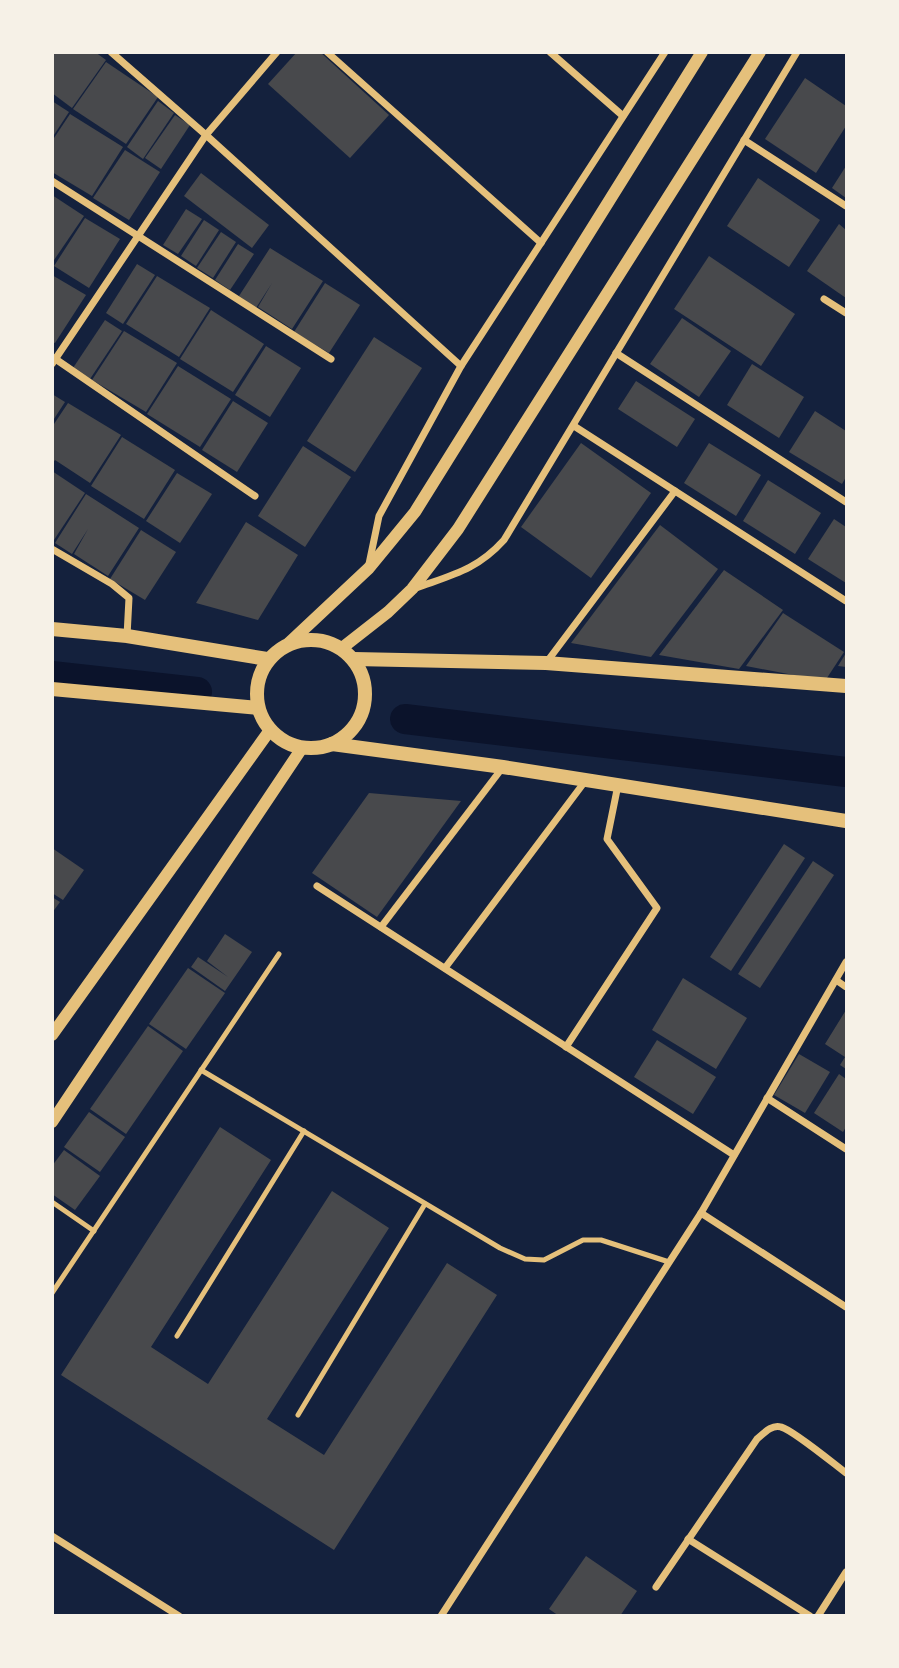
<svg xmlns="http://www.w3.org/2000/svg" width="899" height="1668" font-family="Inter,sans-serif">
	<rect width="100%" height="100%" fill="#14213d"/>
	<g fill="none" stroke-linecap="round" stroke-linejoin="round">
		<g stroke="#0b132b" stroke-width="30">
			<path d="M52 676 197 692"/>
			<path d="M405 719 846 772"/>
		</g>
	</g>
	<g fill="#48494c">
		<path d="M52 52H95L106 60 72 108 52 93Z"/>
		<path d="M297 52H320L389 115 350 158 268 84Z"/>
		<path d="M106 62 158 97 126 144 73 109Z"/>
		<path d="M805 78 846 106V126L816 173 765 139Z"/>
		<path d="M52 101 69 112 52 138Z"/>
		<path d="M158 101 174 113 143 159 127 147Z"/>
		<path d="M70 114 123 147 92 196 52 172V141Z"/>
		<path d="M175 115 190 125 161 169 145 158Z"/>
		<path d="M125 150 160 172 129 220 93 198Z"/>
		<path d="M846 166V198L832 188Z"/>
		<path d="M201 173 269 225 252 248 184 196Z"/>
		<path d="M758 178 820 220 789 267 727 226Z"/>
		<path d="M52 195 84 216 52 263Z"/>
		<path d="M186 209 202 219 178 254 163 245Z"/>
		<path d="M85 218 120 239 89 288 54 266Z"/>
		<path d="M204 220 219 230 196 266 181 256Z"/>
		<path d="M839 224 846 230V298L807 271Z"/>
		<path d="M221 232 236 242 213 278 197 268Z"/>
		<path d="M238 244 254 254 230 290 215 280Z"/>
		<path d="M270 248 323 281 292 329 258 307 272 283 256 308 239 296Z"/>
		<path d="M709 256 795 314 761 366 674 309Z"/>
		<path d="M137 264 155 275 123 324 106 313Z"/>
		<path d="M52 275 86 295 55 343 52 342Z"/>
		<path d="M157 276 210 308 179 357 126 324Z"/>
		<path d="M325 283 360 305 329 353 294 332Z"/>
		<path d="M211 310 264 344 233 392 180 359Z"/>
		<path d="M682 318 731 351 699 397 650 364Z"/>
		<path d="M105 320 122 331 90 379 73 368Z"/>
		<path d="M124 331 177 363 146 412 92 380Z"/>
		<path d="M374 337 422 368 355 472 307 441Z"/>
		<path d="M266 346 301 368 270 417 235 395Z"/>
		<path d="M752 364 804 397 779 438 727 405Z"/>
		<path d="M178 366 231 399 200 447 147 414Z"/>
		<path d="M636 381 695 419 677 447 618 409Z"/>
		<path d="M52 394 65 402 52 422Z"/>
		<path d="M233 401 268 423 237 472 202 450Z"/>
		<path d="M68 403 121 435 90 483 55 460 52 464V427Z"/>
		<path d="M815 411 846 431V477L842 484 789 452Z"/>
		<path d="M122 437 175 470 144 519 91 486Z"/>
		<path d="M581 443 651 493 591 578 521 527Z"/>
		<path d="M709 443 761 475 736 516 684 483Z"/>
		<path d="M303 446 351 477 305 547 258 516Z"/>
		<path d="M52 471 85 493 52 543Z"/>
		<path d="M177 473 212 494 180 543 146 521Z"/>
		<path d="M768 480 821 513 795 554 743 521Z"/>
		<path d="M86 494 139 528 108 576 74 554 88 529 72 554 55 543Z"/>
		<path d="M834 519 846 527V583L808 559Z"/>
		<path d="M246 522 298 555 258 620 196 603Z"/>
		<path d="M660 525 718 569 651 657 571 643Z"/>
		<path d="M141 530 176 552 145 600 110 579Z"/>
		<path d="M724 570 783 610 739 669 659 655Z"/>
		<path d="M783 613 844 652 825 681 746 666Z"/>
		<path d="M846 653V667L838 666Z"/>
		<path d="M369 793 461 801 377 917 312 873Z"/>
		<path d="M784 844 805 858 731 971 710 957Z"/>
		<path d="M52 848 84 870 63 900 52 893Z"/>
		<path d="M813 861 834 875 760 988 738 974Z"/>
		<path d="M52 897 60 902 52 913Z"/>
		<path d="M225 934 252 952 225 991 191 967 198 957 228 977 207 961Z"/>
		<path d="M188 968 225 993 186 1049 149 1024Z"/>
		<path d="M683 978 747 1018 716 1069 652 1030Z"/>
		<path d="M846 1010V1069L840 1065 845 1057 825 1044Z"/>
		<path d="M148 1026 183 1051 126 1134 90 1109Z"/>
		<path d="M657 1040 716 1077 693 1114 634 1077Z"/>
		<path d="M799 1054 830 1072 805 1113 774 1095Z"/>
		<path d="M839 1074 846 1079V1127L843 1132 814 1113Z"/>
		<path d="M89 1112 125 1137 100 1172 64 1147Z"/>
		<path d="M220 1127 271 1160 151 1347 208 1384 332 1191 389 1228 267 1419 324 1455 447 1263 497 1295 334 1550 61 1375Z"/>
		<path d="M64 1150 100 1176 75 1210 52 1194V1166Z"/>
		<path d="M586 1556 637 1591 620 1616H559L549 1609Z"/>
	</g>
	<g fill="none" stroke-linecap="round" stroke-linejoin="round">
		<g stroke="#e5c07b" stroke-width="5">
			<path d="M201 1070 500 1248 525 1259 544 1260 583 1240H601L669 1262"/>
			<path d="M52 1202 94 1231"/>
			<path d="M52 1293 279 954"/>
			<path d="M177 1336 304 1131"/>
			<path d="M298 1415 425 1204"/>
		</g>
		<g stroke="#e5c07b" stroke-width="7">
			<path d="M111 52 206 135 461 366"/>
			<path d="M327 52 541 243"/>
			<path d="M550 52 623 116"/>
			<path d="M744 140 846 206"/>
			<path d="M52 181 331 359"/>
			<path d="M824 299 846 313"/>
			<path d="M616 353 846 502"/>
			<path d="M54 358 255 496"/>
			<path d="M52 364 206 135 277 52"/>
			<path d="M574 426 846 601"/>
			<path d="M52 549 112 584 129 598 127 636"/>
			<path d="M369 564 379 516 461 366 665 52"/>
			<path d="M416 588C452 575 477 570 504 540L797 52"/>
			<path d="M546 663 675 491"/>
			<path d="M317 886 734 1155"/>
			<path d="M381 927 503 767"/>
			<path d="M445 968 586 780"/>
			<path d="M836 980 846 987"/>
			<path d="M566 1047 657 908 607 839 618 785"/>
			<path d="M767 1098 846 1149"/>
			<path d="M701 1213 846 1307"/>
			<path d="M52 1536 179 1616"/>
			<path d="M688 1539 810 1616"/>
			<path d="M656 1587 757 1439C764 1433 772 1424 781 1427 793 1430 834 1464 846 1473"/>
			<path d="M441 1616 701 1213 846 962"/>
			<path d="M818 1616 846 1572"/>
		</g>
		<g stroke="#e5c07b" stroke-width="12">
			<path d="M289 643 369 568 415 512 702 52"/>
			<path d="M342 648 388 612 412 589 458 529 760 52"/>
			<path d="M52 1035 270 730"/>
			<path d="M52 1122 302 748"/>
		</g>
		<g stroke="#e5c07b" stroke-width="14">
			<path d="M52 629 127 636 267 659"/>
			<circle cx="311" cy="694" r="54"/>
			<path d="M354 659 546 663 846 686"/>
			<path d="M52 689 258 708"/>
			<path d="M332 744 503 767 846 821"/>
		</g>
	</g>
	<rect width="899" height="1668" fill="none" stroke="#f6f1e7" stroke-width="108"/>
</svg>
